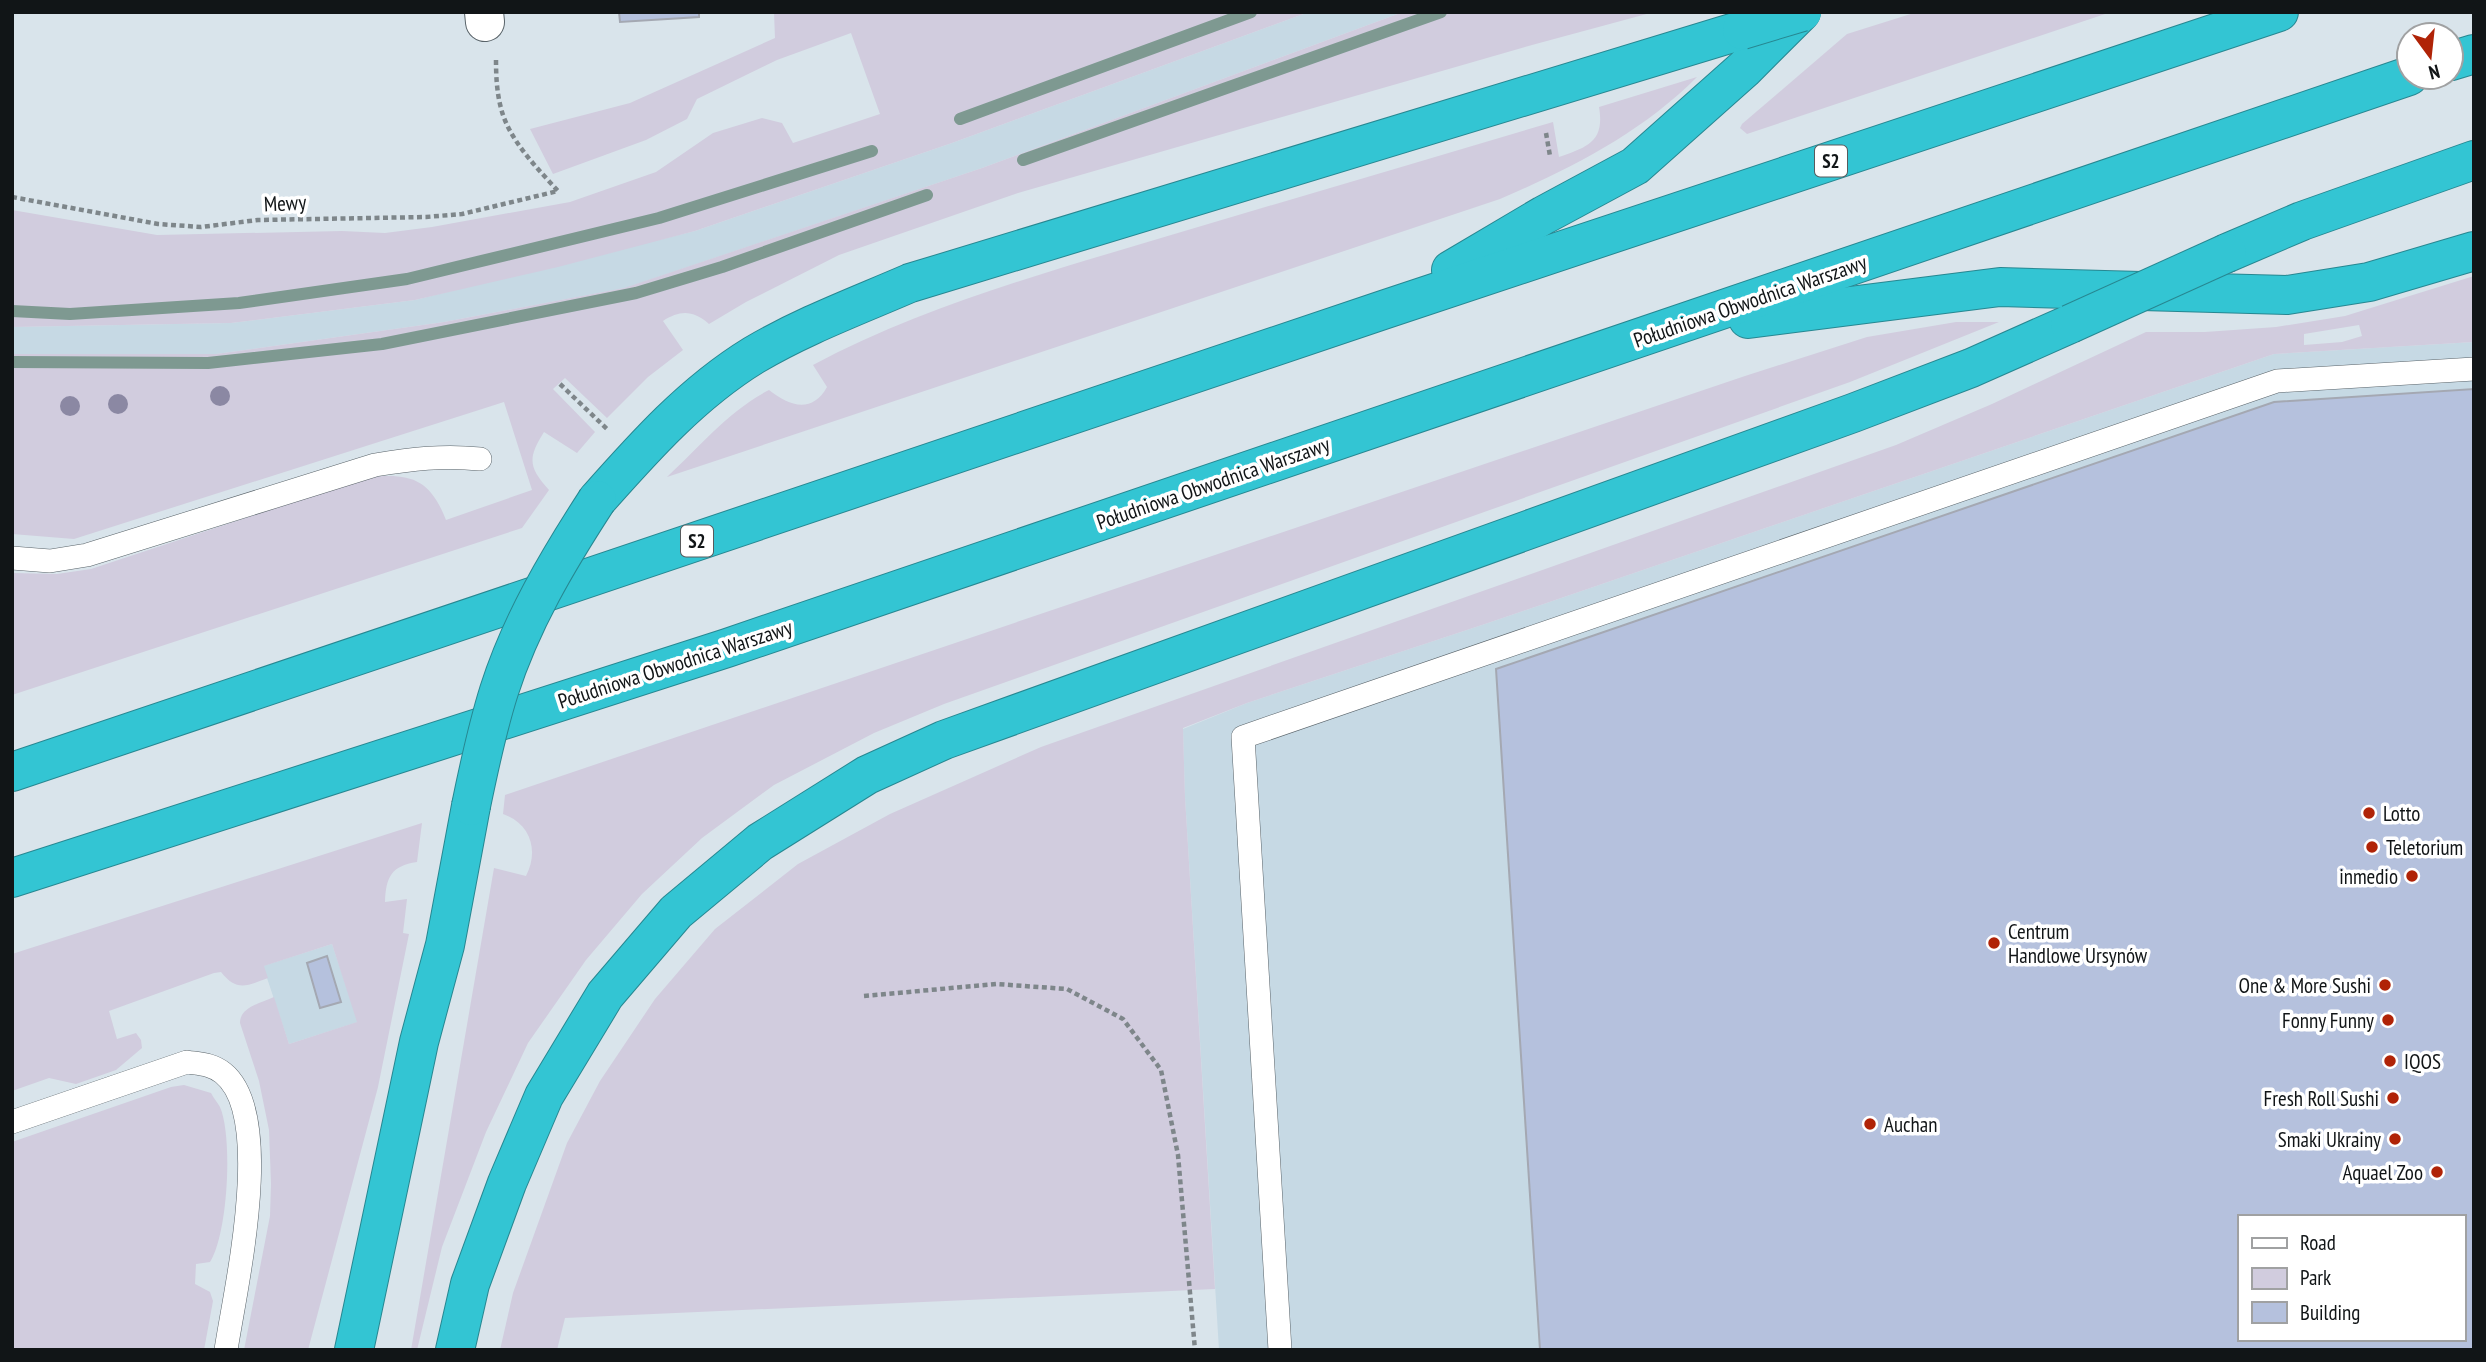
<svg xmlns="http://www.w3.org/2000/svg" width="2486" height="1362" font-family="'PT Sans Narrow',sans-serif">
	<rect width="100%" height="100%" fill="#d9e4eb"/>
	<g fill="#c6d9e4" fill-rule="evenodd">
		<path d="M1309 12H1403L982 168 625 288 444 322 216 354H12V327L231 323 415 300 695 231 952 143Z"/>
		<path d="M2474 342V1350H1219L1185 797 1183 729 1247 703 1485 624 2274 354ZM2239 1217H2463V1339H2239Z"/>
		<path d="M332 944 358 1022 289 1044 263 966Z"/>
	</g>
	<g fill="#d1ccde" fill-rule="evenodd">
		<path d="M774 12H1309L952 143 695 231 558 267 415 300 231 323 12 327V210L157 235 342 231 385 233 432 227 570 202 656 172 713 133 762 118 782 123 793 143 880 114 851 33 777 60 697 99 687 119 646 140 553 174 530 129 630 103 775 38Z"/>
		<path d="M1403 12H1654L1532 45 1018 193 839 255 746 302 709 324C693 310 680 310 663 321L683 350 648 377 607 418 565 378 553 389 595 432 577 453 544 432C527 459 529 467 549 490L522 528 12 695V573L57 574 91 569 370 477C411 473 430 479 446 520L532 490 504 402 74 539 12 534V354H216L444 322 624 288 982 168Z"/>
		<path d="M1917 12H2111L1747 134 1740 128 1742 124 1847 34Z"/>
		<path d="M1697 77C1641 133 1572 168 1500 199L667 477C699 447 730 410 769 390 789 406 812 414 827 387L813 365C922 307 1044 273 1161 238 1292 199 1422 161 1553 122L1559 157C1587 147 1605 142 1599 107Z"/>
		<path d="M2474 276V342L2274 354 1485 624 1247 703 1183 728 1185 797 1215 1289 565 1318 557 1350H500L513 1293 567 1143 600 1081 655 999 715 929 798 864 890 814 1041 747 1896 445 1992 404 2146 332H2205L2276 327 2345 316ZM2359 325 2362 336 2342 342 2304 345V334Z"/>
		<path d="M1956 322H1999L1850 382 944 704 874 733 774 785 702 838 642 894 586 960 528 1043 486 1132 442 1247 417 1350H411L494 868 526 876C539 851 531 824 503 814L505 795 1745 376 1867 337Z"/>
		<path d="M422 823 417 862C391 866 386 877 385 902L407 899 403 933 409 934 378 1087 308 1350H244L270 1216 271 1184 269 1130 259 1081 240 1023C240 1007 261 1003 274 997L289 1044 357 1022 332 944 264 966 268 978C246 986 237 992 221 972L214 973 109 1011 117 1039 136 1033 141 1040 142 1048 116 1070 76 1084 49 1078 12 1091V954Z"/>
		<path d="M184 1085 211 1093C213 1097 217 1102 220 1107 233 1137 228 1234 210 1262L196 1264 195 1284 210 1292 213 1301 204 1350H12V1142L171 1087Z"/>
	</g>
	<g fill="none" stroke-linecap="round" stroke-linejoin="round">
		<g stroke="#7e9991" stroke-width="12">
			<path d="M960 119 1251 12"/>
			<path d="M1023 160 1441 12"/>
			<path d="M12 311 70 314 239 303 407 279 659 218 872 151"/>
			<path d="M12 362 208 363 382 344 636 293 722 267 927 195"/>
		</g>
	</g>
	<g fill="#b5c1dd" stroke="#a4a8b2" stroke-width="2" fill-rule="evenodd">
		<path d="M619 12H699V17L620 22Z"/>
		<path d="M2474 389V1350H1540L1496 669 2274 402ZM2239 1217H2463V1339H2239Z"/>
		<path d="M327 956 341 1002 320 1008 307 963Z"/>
	</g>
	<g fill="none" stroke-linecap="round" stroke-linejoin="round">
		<defs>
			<g id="lane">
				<path d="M12 558 50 561 87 555 375 465C411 459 444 455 480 459"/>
				<path d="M12 1122 187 1062C200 1064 212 1064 223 1073 276 1115 235 1290 226 1350"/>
				<path d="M1280 1350 1243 737 2277 381 2474 369"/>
			</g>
			<path id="street" d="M484 12 485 22"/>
			<g id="highway">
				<path d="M2451 61 2474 54"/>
				<path d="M2227 253 2302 221 2474 160"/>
				<path d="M1451 270 1544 215 1635 166 1744 69 1801 12"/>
				<path d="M1748 319 2000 287 2287 295 2369 282 2474 251"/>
				<path d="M597 500C644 447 692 393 754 355 803 326 857 306 910 283L1742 30"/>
				<path d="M12 772 1383 310 2279 12"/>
				<path d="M12 878 727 648 2409 76"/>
				<path d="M354 1350 419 1042 445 945 471 806"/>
				<path d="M455 1350 470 1284 507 1183 544 1096 605 995 676 912 760 842 867 775 944 740 1853 413 1971 368 2070 324"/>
			</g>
		</defs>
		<use href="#lane" stroke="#596369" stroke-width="24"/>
		<use href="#street" stroke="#596369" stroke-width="40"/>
		<use href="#highway" stroke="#278791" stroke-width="40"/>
		<g stroke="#7e868a" stroke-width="4.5" stroke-dasharray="5 3.5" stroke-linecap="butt">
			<path d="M1546 133 1550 156"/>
			<path d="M12 197 158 224 201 227 258 220 426 217 462 214 558 191C538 169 513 144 503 115 497 97 496 78 496 60"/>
			<path d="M560 384 607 429"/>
			<path d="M864 996 996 984 1067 989 1123 1019 1161 1070 1178 1155 1195 1350"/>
		</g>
		<use href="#lane" stroke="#fff" stroke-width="23"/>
		<use href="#street" stroke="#fff" stroke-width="38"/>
		<use href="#highway" stroke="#33c5d3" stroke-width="38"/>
		<defs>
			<g id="highway-bridge">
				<path d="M1742 30 1802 12"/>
				<path d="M2070 324 2227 253"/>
				<path d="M471 806C479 767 487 729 499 691 521 622 558 560 597 500"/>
			</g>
		</defs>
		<use href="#highway-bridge" stroke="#278791" stroke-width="40" stroke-linecap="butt"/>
		<use href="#highway-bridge" stroke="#33c5d3" stroke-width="38"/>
	</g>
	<g fill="#8b88a3">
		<circle cx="220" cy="396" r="10"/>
		<circle cx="118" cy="404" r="10"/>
		<circle cx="70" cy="406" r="10"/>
	</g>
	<g fill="#b02307" stroke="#fff" stroke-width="2.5">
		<circle cx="2369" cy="813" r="7"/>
		<circle cx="2372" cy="847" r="7"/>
		<circle cx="2412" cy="876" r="7"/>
		<circle cx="1994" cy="943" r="7"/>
		<circle cx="2385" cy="985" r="7"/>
		<circle cx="2388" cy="1020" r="7"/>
		<circle cx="2390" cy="1061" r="7"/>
		<circle cx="2393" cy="1098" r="7"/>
		<circle cx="1870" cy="1124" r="7"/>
		<circle cx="2395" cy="1139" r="7"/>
		<circle cx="2437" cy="1172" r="7"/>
	</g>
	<g text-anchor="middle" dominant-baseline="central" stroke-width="7" stroke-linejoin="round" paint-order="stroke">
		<g fill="#fff" stroke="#585b5d" stroke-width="2">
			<rect x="1815" y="145.5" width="32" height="31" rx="5"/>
			<rect x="681" y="525.5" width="32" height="31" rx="5"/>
		</g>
		<g font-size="19" font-weight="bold" fill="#111517">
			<text x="1831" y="161">S2</text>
			<text x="697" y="541">S2</text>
		</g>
		<g font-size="21" fill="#111517" stroke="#fff">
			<text transform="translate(285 203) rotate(-3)">Mewy</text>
			<text transform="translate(1750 301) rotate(-19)">Południowa Obwodnica Warszawy</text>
			<text transform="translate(1213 483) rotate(-19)">Południowa Obwodnica Warszawy</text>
			<text transform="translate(675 664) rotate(-18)">Południowa Obwodnica Warszawy</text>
		</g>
		<g font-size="21" fill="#111517" stroke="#fff" text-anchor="end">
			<text x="2383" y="813" text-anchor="start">Lotto</text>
			<text x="2386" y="847" text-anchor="start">Teletorium</text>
			<text x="2398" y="876">inmedio</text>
			<text x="2008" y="931" text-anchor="start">Centrum<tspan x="2008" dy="24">Handlowe Ursynów</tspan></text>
			<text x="2371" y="985">One &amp; More Sushi</text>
			<text x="2374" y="1020">Fonny Funny</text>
			<text x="2404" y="1061" text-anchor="start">IQOS</text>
			<text x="2379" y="1098">Fresh Roll Sushi</text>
			<text x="1884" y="1124" text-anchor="start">Auchan</text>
			<text x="2381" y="1139">Smaki Ukrainy</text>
			<text x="2423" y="1172">Aquael Zoo</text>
		</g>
	</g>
	<rect width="2486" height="1362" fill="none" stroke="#111517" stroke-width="28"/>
	<rect x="2238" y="1215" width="228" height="126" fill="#ffffff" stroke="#a0a1a2" stroke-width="2"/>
	<rect x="2252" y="1238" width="35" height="10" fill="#ffffff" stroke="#a0a1a2" stroke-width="2"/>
	<text x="2300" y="1250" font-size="21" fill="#111517">Road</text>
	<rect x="2252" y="1268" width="35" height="21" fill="#d1ccde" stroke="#a0a1a2" stroke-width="2"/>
	<text x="2300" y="1285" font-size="21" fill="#111517">Park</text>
	<rect x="2252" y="1302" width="35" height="21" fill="#b5c1dd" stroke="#a0a1a2" stroke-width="2"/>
	<text x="2300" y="1320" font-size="21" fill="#111517">Building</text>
	<g transform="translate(2430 56) rotate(165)"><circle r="33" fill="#ffffff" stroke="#a0a1a2" stroke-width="2"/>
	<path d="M0-5L12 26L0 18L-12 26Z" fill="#b02307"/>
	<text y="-10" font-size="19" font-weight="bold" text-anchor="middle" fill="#111517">N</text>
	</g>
</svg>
